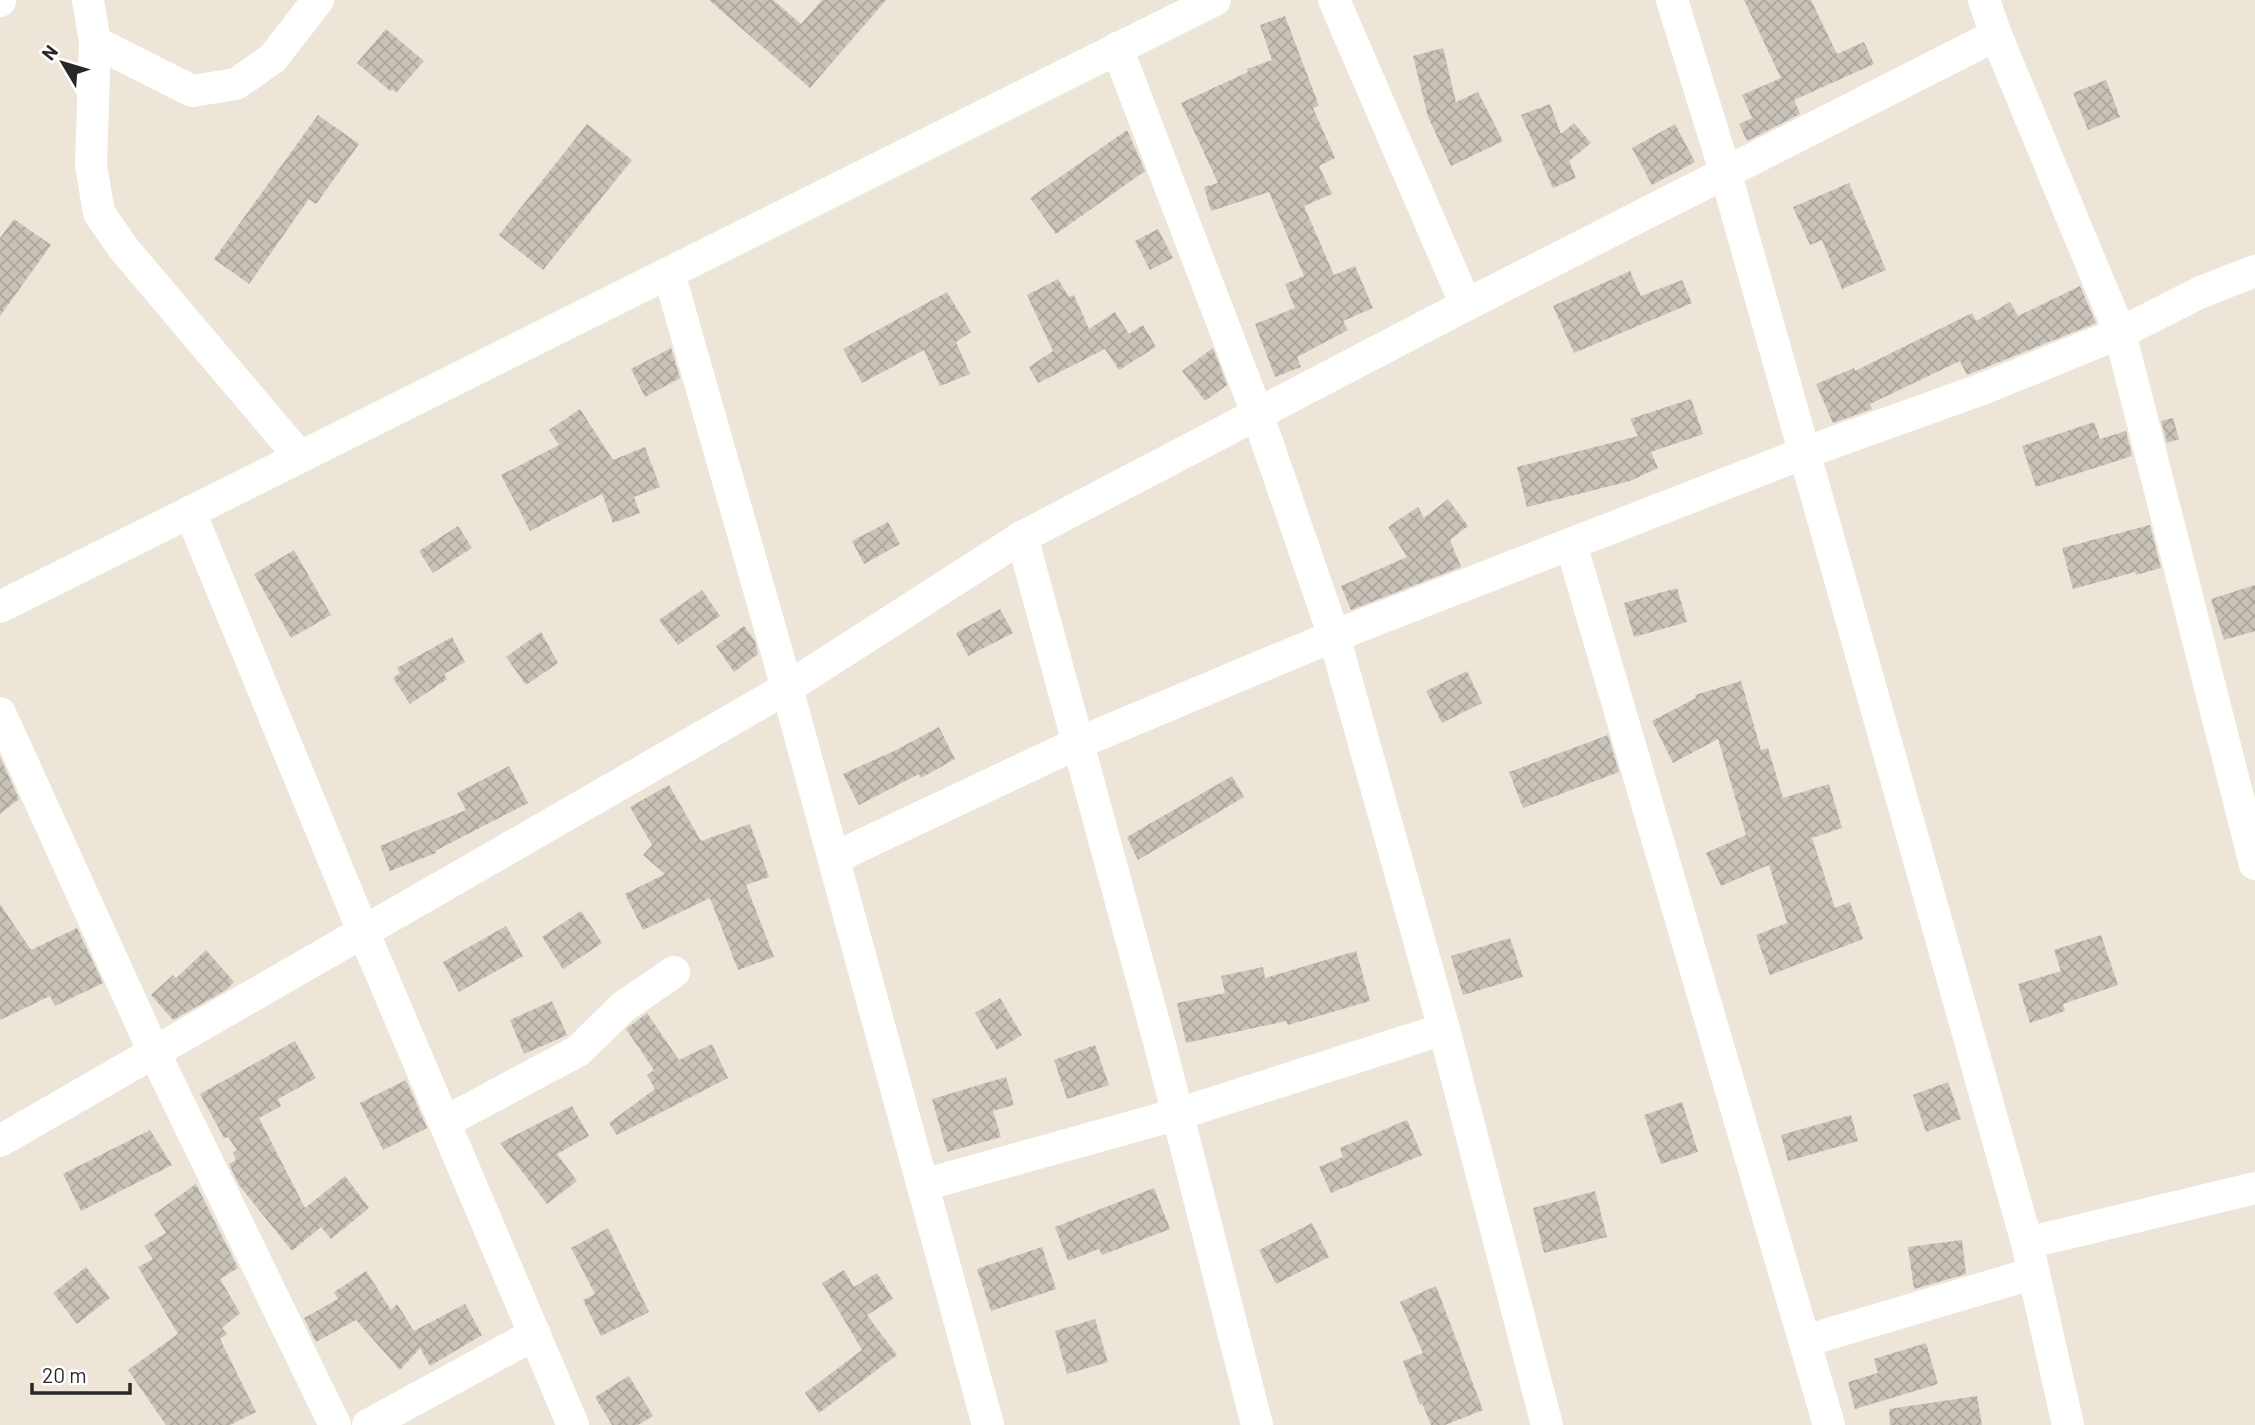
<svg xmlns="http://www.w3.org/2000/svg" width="2255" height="1425" font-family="Barlow,sans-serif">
	<defs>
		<pattern id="building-cross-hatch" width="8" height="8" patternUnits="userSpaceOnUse" patternTransform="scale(1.75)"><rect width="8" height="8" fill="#c8c2b8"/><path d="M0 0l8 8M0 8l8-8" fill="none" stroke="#aca79e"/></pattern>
	</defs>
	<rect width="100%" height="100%" fill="#ede5d8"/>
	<g fill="url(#building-cross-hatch)">
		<path d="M709 0H773L801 24 822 0H886L810 88Z"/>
		<path d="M1744 0H1811L1837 54 1864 42 1874 64 1794 100 1800 114 1747 141 1739 124 1752 118 1742 95 1781 78Z"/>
		<path d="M1285 16 1319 106 1313 108 1335 158 1319 166 1332 194 1304 206 1334 275 1355 266 1373 308 1343 321 1348 330 1297 357 1301 367 1275 377 1255 324 1295 308 1285 284 1304 276 1269 192 1211 211 1204 187 1218 183 1181 103 1248 72 1247 69 1272 60 1260 25Z"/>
		<path d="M386 29 424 61 396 93 392 89 390 91 357 63Z"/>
		<path d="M1443 48 1456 102 1478 92 1503 141 1451 166 1428 117 1413 56Z"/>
		<path d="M2106 80 2120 117 2088 130 2073 93Z"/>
		<path d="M1550 104 1561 134 1574 123 1591 143 1569 161 1576 178 1553 188 1521 115Z"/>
		<path d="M318 115 359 144 316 204 309 199 249 284 214 259Z"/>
		<path d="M587 124 632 160 543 270 499 235Z"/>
		<path d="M1675 124 1695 162 1652 185 1632 148Z"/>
		<path d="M1127 130 1145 171 1056 234 1030 198Z"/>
		<path d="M1849 183 1886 270 1842 289 1822 240 1810 245 1793 207Z"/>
		<path d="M14 219 51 245 0 316V238Z"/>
		<path d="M1158 229 1173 258 1150 270 1135 241Z"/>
		<path d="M1630 271 1641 296 1682 280 1692 303 1574 353 1553 306Z"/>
		<path d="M1058 279 1069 297 1074 295 1089 329 1115 312 1129 334 1143 325 1156 347 1119 370 1105 349 1038 383 1029 367 1053 351 1027 295Z"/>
		<path d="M2080 286 2096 323 1967 375 1960 361 1870 404 1872 409 1833 423 1816 384 1854 368 1855 371 1972 313 1976 321 2010 302 2018 316Z"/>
		<path d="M947 292 971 332 956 342 970 374 940 386 924 350 862 383 843 349Z"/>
		<path d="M671 348 680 378 645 397 631 369Z"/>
		<path d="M1213 348 1227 385 1205 401 1182 371Z"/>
		<path d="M1691 399 1703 434 1651 452 1658 468 1630 481 1527 507 1517 467 1638 436 1630 419Z"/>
		<path d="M580 409 613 460 645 447 660 487 634 497 640 513 613 523 602 494 530 531 501 475 559 445 549 430Z"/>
		<path d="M2173 418 2179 439 2167 443 2161 421Z"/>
		<path d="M2094 422 2100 439 2126 431 2132 456 2036 487 2022 446Z"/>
		<path d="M1448 499 1468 526 1450 540 1461 567 1351 610 1341 586 1407 557 1388 527 1418 507 1424 518Z"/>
		<path d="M888 522 900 544 864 564 852 541Z"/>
		<path d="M2150 525 2161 568 2136 575 2135 572 2073 589 2062 548Z"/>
		<path d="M458 526 472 548 433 573 419 551Z"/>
		<path d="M294 550 331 615 291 638 254 574Z"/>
		<path d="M2255 585V631L2224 640 2211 599Z"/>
		<path d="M1677 588 1687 622 1634 637 1624 603Z"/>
		<path d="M702 590 720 616 678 645 659 620Z"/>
		<path d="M1000 609 1013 633 968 656 956 633Z"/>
		<path d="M744 626 755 641 758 654 734 672 716 646Z"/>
		<path d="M541 632 558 663 526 685 506 657Z"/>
		<path d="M452 637 465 662 444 674 447 679 410 704 393 678 400 673 397 668Z"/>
		<path d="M1467 671 1482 703 1442 723 1426 691Z"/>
		<path d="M1741 681 1761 750 1768 748 1783 798 1829 784 1842 828 1812 838 1835 908 1850 902 1863 939 1770 975 1756 935 1787 923 1769 865 1721 886 1706 853 1746 835 1718 739 1673 763 1652 721 1696 698 1695 695Z"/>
		<path d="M939 727 955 759 921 778 919 774 859 805 843 774 896 750Z"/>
		<path d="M1608 735 1619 772 1523 808 1509 772Z"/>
		<path d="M0 757 19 799 0 814Z"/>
		<path d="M509 766 528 803 435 851 436 853 390 871 380 846 466 810 457 793Z"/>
		<path d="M1232 776 1244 797 1138 860 1127 837Z"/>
		<path d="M669 785 701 841 750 824 769 877 746 885 774 957 738 970 710 898 643 930 625 894 665 874 643 855 652 845 630 807Z"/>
		<path d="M0 904 31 950 77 928 103 983 55 1006 50 996 0 1020Z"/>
		<path d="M581 911 602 943 563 969 542 937Z"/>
		<path d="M506 926 523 956 459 992 443 962Z"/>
		<path d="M2101 935 2118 985 2063 1004 2065 1011 2030 1023 2018 984 2061 971 2054 950Z"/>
		<path d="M1510 938 1523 977 1463 995 1451 956Z"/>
		<path d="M206 950 234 982 226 990 173 1020 151 995 173 975 176 978Z"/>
		<path d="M1356 951 1370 1001 1288 1025 1286 1021 1186 1043 1177 1003 1225 993 1221 976 1263 967 1265 978Z"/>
		<path d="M1000 998 1022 1035 997 1050 975 1013Z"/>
		<path d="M552 1001 567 1035 524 1054 510 1020Z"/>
		<path d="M647 1013 679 1060 712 1044 728 1078 617 1135 609 1123 655 1089 647 1075 654 1070 626 1029Z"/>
		<path d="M295 1041 316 1078 278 1099 281 1106 259 1118 305 1208 345 1176 369 1208 331 1239 321 1227 292 1251 239 1185 229 1164 236 1160 233 1153 237 1150 228 1137 224 1138 200 1094Z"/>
		<path d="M1095 1045 1109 1085 1067 1099 1054 1060Z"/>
		<path d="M1006 1077 1014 1105 993 1111 1001 1137 947 1152 932 1099Z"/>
		<path d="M406 1080 427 1128 383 1150 360 1103Z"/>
		<path d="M1948 1082 1961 1119 1926 1132 1913 1095Z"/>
		<path d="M1682 1102 1698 1152 1661 1164 1644 1115Z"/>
		<path d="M572 1106 589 1136 557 1154 577 1181 547 1204 500 1143Z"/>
		<path d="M1851 1115 1858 1141 1788 1161 1781 1135Z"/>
		<path d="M1407 1120 1422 1155 1331 1193 1319 1167 1343 1157 1340 1148Z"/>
		<path d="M150 1130 172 1165 81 1211 63 1174Z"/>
		<path d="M196 1184 238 1268 220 1279 240 1313 222 1328 227 1334 220 1339 256 1412 230 1425H166L128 1370 178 1334 138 1267 153 1259 144 1246 166 1233 154 1214Z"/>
		<path d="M1154 1188 1170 1229 1102 1255 1099 1249 1068 1261 1055 1227Z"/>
		<path d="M1595 1191 1607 1237 1544 1253 1533 1208Z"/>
		<path d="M1312 1223 1329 1257 1276 1284 1259 1250Z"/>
		<path d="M608 1228 649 1312 601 1336 583 1300 595 1294 571 1248Z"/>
		<path d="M1962 1240 1966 1274 1914 1289 1908 1247Z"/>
		<path d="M1042 1247 1056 1289 991 1311 977 1269Z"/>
		<path d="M86 1267 110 1298 77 1324 53 1293Z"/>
		<path d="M844 1270 854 1287 877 1273 893 1299 867 1315 897 1355 819 1413 805 1393 862 1350 822 1283Z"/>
		<path d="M366 1271 391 1310 397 1304 414 1331 465 1304 482 1335 430 1366 420 1348 400 1370 356 1320 316 1342 304 1318 338 1299 334 1292Z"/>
		<path d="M1436 1286 1483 1410 1445 1425H1431L1422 1403 1420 1405 1403 1361 1423 1353 1400 1302Z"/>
		<path d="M1095 1319 1108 1362 1067 1374 1055 1331Z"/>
		<path d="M1926 1343 1938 1384 1855 1409 1848 1382 1878 1373 1874 1359Z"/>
		<path d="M629 1376 653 1416 638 1425H612L595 1397Z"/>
		<path d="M1977 1396 1982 1425H1890L1889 1409Z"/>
	</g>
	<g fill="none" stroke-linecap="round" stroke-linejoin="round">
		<g stroke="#fff" stroke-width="32">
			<path d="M88 0 95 42 91 165 99 213 124 249 300 457"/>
			<path d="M1334 0 1466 305"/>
			<path d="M1672 0 1725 171 2027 1243 2068 1425"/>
			<path d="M1984 0 1996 35 2120 333 2255 864"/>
			<path d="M0 1V0"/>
			<path d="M95 42 192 91 236 84 273 58 318 0"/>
			<path d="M1117 48 1257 413 1334 636 1444 1029 1547 1425"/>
			<path d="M669 273 787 688 988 1425"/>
			<path d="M190 512 363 931 573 1425"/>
			<path d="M1022 537 1160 1045 1257 1425"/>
			<path d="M1571 544 1829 1425"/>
			<path d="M0 607 1215 0"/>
			<path d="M0 713 154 1052 335 1425"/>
			<path d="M834 858 1078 743 1334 636 1804 453 1985 388 2120 333 2201 292 2255 271"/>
			<path d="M445 1122 578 1051 623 1007 674 972"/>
			<path d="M0 1141 787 688 1022 537 1466 305 1996 35"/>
			<path d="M923 1185 1178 1114 1444 1029"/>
			<path d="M2027 1243 2255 1188"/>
			<path d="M1805 1341 2034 1273"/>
			<path d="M368 1425 535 1334"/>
		</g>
	</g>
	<g transform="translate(63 63) rotate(308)" stroke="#ffffff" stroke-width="5" paint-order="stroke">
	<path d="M0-5L12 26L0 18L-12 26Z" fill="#282828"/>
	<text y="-10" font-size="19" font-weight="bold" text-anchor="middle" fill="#282828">N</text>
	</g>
	<path d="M32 1383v10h98v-10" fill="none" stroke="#282828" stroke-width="3.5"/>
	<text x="42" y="1383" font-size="21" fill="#282828" stroke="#ffffff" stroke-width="5" paint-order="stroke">20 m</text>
</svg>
